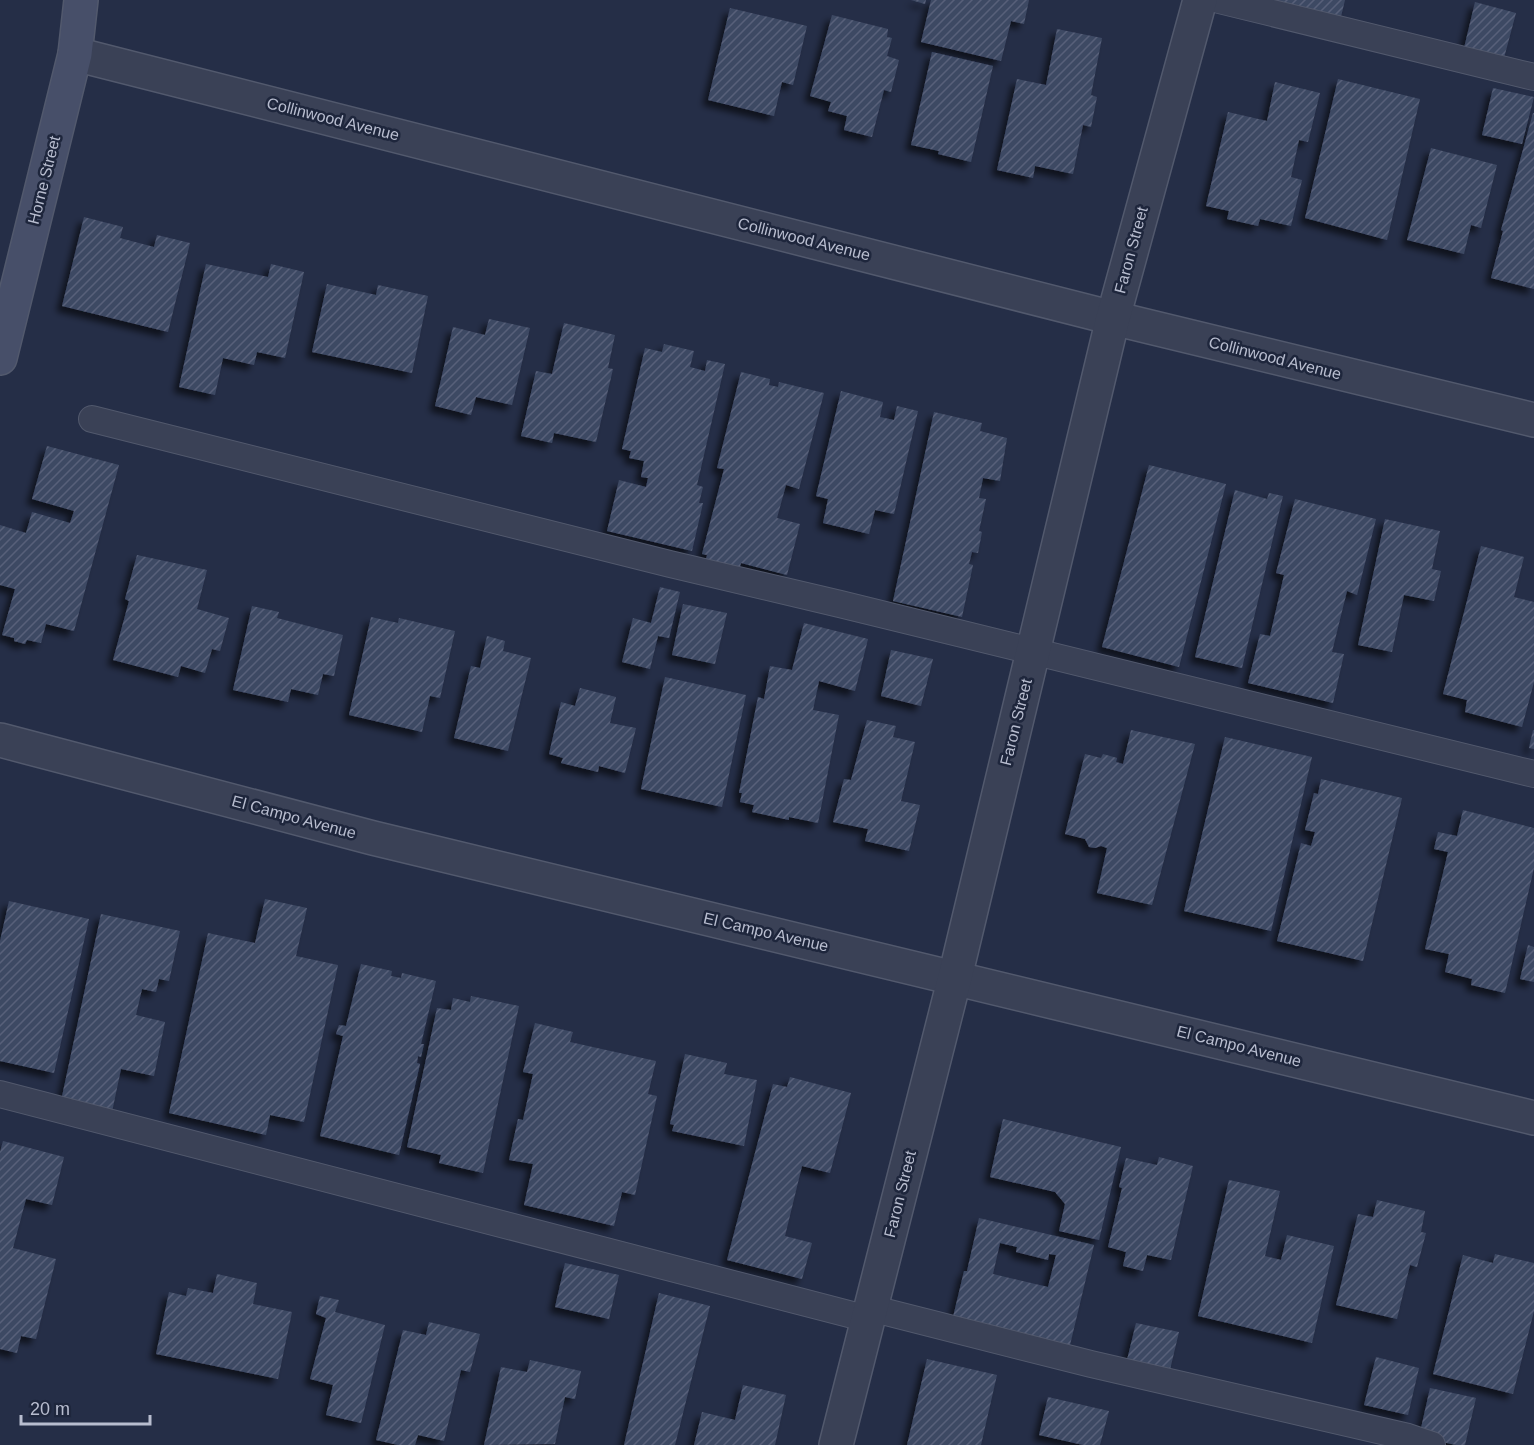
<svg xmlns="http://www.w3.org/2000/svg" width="1534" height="1445" font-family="Arial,sans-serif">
	<defs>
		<pattern id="building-hatch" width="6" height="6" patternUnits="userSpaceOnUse" patternTransform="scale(1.5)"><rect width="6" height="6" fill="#3e4964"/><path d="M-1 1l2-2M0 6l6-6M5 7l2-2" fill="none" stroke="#586179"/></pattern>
		<filter id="shadow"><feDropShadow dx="-5.5" dy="5.5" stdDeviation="3" flood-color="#0009"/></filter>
	</defs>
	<rect width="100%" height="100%" fill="#252e47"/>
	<g fill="url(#building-hatch)" fill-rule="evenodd" filter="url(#shadow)">
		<path d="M911 0H926L925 4Z"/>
		<path d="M931 0H1029L1024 24 1011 21 1001 61 921 42Z"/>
		<path d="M1255 0H1345L1340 21Z"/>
		<path d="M1475 2 1516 13 1504 58 1464 48Z"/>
		<path d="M730 8 807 26 793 85 782 82 774 116 708 100Z"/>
		<path d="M832 15 888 29 887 37 892 38 887 56 899 60 891 92 884 90 872 137 844 130 847 116 828 111 831 102 810 96Z"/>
		<path d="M1057 29 1102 38 1091 95 1097 97 1091 127 1083 125 1073 174 1035 166 1033 178 997 170 1017 79 1046 85Z"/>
		<path d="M932 52 993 66 971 162 938 154 939 151 911 145Z"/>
		<path d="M1338 79 1420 99 1387 240 1305 218Z"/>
		<path d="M1275 82 1320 93 1308 142 1299 140 1291 177 1302 180 1291 226 1260 219 1258 226 1227 219 1229 211 1206 206 1228 112 1267 121Z"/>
		<path d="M1493 88 1534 97 1522 144 1482 135Z"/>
		<path d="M1533 113H1534V289L1491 278 1503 231 1501 230Z"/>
		<path d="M1431 148 1497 165 1481 228 1471 225 1464 254 1407 240Z"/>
		<path d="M84 217 123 227 120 238 154 247 157 235 190 243 168 332 62 306Z"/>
		<path d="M206 264 268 277 271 264 304 272 285 358 257 352 254 365 223 358 215 395 179 387Z"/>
		<path d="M327 284 376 295 378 285 428 296 412 373 312 352Z"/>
		<path d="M489 319 530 328 512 405 476 397 471 415 435 406 453 327 485 335Z"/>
		<path d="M564 323 615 335 608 368 613 369 596 442 554 433 552 443 521 436 536 371 552 374Z"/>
		<path d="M664 344 694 351 690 367 705 371 707 360 725 364 697 485 703 487 699 503H703L692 551 607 531 619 480 646 487 648 478 641 477 644 461 629 458 631 451 622 449 645 348 662 352Z"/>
		<path d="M741 372 770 379 769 385 778 387 779 382 824 393 799 489 786 485 777 518 800 524 787 575 741 563 737 576 704 567 707 555 702 554 724 469 717 468Z"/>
		<path d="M841 391 883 402 880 417 894 420 897 406 918 411 894 514 875 510 869 534 823 523 828 499 816 496Z"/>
		<path d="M934 412 982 423 980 431 1007 438 1000 481 983 478 979 498 986 499 979 531 982 532 978 553 972 552 969 564 973 565 962 617 893 601Z"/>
		<path d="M47 446 119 465 74 631 46 624 41 643 27 640 25 644 14 641V638L2 635 15 589 0 585V525L26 533 32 512 70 523 74 511 32 499Z"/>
		<path d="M1149 465 1226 484 1179 667 1102 647Z"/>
		<path d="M1235 490 1267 499 1269 493 1283 496 1242 668 1195 657Z"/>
		<path d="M1295 499 1376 519 1357 595 1347 591 1332 652 1344 654 1333 703 1248 683 1260 634 1270 636 1284 575 1276 573Z"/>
		<path d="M1385 519 1440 531 1432 569 1441 571 1434 601 1404 595 1392 652 1358 645Z"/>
		<path d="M1481 546 1524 557 1514 597 1534 602V682L1522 727 1465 712 1467 700 1443 694Z"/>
		<path d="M137 555 207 570 197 609 229 618 220 651 212 649 205 673 181 666 178 677 113 660 129 601 125 599Z"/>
		<path d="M660 587 680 592 669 638 658 636 650 669 622 662 633 618 651 623Z"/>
		<path d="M683 604 727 613 715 664 672 655Z"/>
		<path d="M252 606 279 612 277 618 343 635 334 676 323 674 318 695 291 689 288 702 233 690Z"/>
		<path d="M371 617 398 623 399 618 455 631 440 698 430 696 422 732 349 715Z"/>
		<path d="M804 623 868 639 855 691 819 681 813 710 839 715 818 823 789 817V820L752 812 754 805 740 802 742 793H739L758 697 764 699 770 666 792 670Z"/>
		<path d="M487 636 505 641 503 651 531 658 508 751 454 738 471 666 480 668Z"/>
		<path d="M891 650 933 659 921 706 881 696Z"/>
		<path d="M665 677 746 695 722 807 641 789Z"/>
		<path d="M580 688 616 697 610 723 636 728 625 773 599 766 598 772 561 763 563 758 549 754 561 702 575 706Z"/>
		<path d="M867 720 896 726 893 737 915 742 901 801 920 805 909 851 865 841 868 829 833 822 844 779 851 780Z"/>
		<path d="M1131 730 1195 744 1152 905 1097 893 1107 848 1101 846 1095 848 1089 847 1085 839 1065 834 1085 754 1101 758 1103 754 1117 758 1116 762 1123 764Z"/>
		<path d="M1533 730H1534V749L1529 748Z"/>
		<path d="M1225 737 1312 757 1271 931 1184 911Z"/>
		<path d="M1321 779 1402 798 1363 961 1277 941 1301 843 1311 846 1315 832 1305 830 1314 793 1318 794Z"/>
		<path d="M1463 810 1534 828V868L1505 993 1471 985 1472 979 1445 972 1449 954 1425 949 1448 852 1434 849 1438 832 1457 836Z"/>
		<path d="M265 899 307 908 296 956 338 965 304 1122 270 1115 266 1135 169 1113 208 933 255 943Z"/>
		<path d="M9 901 89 919 54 1073 0 1061V941Z"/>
		<path d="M101 914 180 931 169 981 159 979 156 992 142 989 136 1015 165 1022 154 1076 121 1069 112 1112 61 1101Z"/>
		<path d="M1528 945 1534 947V982L1520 979Z"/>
		<path d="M361 964 392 971 391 976 401 978 402 973 436 981 421 1044H424L421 1057 418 1056 417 1063 420 1064 399 1155 320 1136 343 1036 336 1034 339 1025 346 1026Z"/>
		<path d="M471 996 519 1006 483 1173 439 1163 441 1155 407 1147 437 1008 451 1010 453 998 470 1002Z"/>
		<path d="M535 1023 573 1032 570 1042 656 1061 648 1094 657 1096 635 1195 622 1192 614 1226 524 1205 533 1164 509 1160 518 1119 523 1120 533 1074 523 1072Z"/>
		<path d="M685 1054 727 1063 724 1074 757 1080 744 1146 672 1131 674 1125 670 1124Z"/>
		<path d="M790 1077 851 1093 830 1173 802 1166 785 1236 812 1243 802 1279 727 1260 773 1084 787 1087Z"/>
		<path d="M1003 1119 1121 1147 1099 1240 1059 1231 1065 1204 1055 1192 990 1177Z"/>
		<path d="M3 1141 64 1157 52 1205 26 1199 13 1248 56 1259 36 1339 21 1336 17 1353 0 1349V1152Z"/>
		<path d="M1159 1157 1193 1166 1171 1260 1147 1255 1143 1271 1123 1266 1126 1252 1108 1247 1122 1188 1119 1187 1126 1158 1157 1165Z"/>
		<path d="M1229 1180 1280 1191 1265 1256 1281 1260 1287 1235 1334 1246 1312 1343 1198 1316Z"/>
		<path d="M1377 1200 1425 1211 1421 1232 1426 1233 1417 1267 1410 1265 1397 1319 1336 1305 1358 1214 1373 1217Z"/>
		<path d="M979 1218 1094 1245 1070 1345 953 1317 964 1271H967ZM1000 1243 1017 1247 1016 1252 1048 1260 1049 1254 1056 1255 1048 1287 993 1274Z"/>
		<path d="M1495 1254 1534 1263V1311L1513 1394 1433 1374 1463 1255 1493 1263Z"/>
		<path d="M565 1263 619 1275 609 1319 555 1307Z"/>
		<path d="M217 1274 257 1283 253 1304 292 1312 278 1379 156 1354 169 1292 186 1296 188 1288 213 1293Z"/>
		<path d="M659 1293 710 1306 675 1445H624Z"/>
		<path d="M320 1296 339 1300 335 1312 385 1325 361 1423 326 1415 333 1385 310 1379 326 1318 316 1314Z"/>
		<path d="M429 1322 480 1334 470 1372 461 1370 444 1441 418 1435 415 1445H398L376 1440 403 1330 426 1335Z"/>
		<path d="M1136 1323 1179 1332 1168 1378 1125 1368Z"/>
		<path d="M1376 1357 1419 1368 1408 1415 1364 1405Z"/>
		<path d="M927 1359 997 1375 981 1445H907Z"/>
		<path d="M530 1360 581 1371 575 1399 565 1397 555 1444 484 1445 501 1367 527 1372Z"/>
		<path d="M743 1385 786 1395 775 1445H694L702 1412 735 1420Z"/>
		<path d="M1430 1388 1476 1398 1465 1445H1456L1419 1437Z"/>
		<path d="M1048 1397 1109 1411 1100 1445H1083L1039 1435Z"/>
	</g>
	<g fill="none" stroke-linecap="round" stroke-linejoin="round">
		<defs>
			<g id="lane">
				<path d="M1219 0 1534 77"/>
				<path d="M92 419 670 564 840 604 1534 774"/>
				<path d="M0 1094 868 1319"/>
				<path d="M870 1308 1091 1364 1408 1437 1432 1445"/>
			</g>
			<g id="street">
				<path d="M75 54 1113 318 1534 420"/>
				<path d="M0 740 373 838 1534 1118"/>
				<path d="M836 1445 955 977 1113 318 1200 0"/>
			</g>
			<path id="secondary" d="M0 358 75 54 81 0"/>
		</defs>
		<use href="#lane" stroke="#52596d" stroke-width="28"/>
		<use href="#street" stroke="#52596d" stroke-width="36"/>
		<use href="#secondary" stroke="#52596d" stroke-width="36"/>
		<use href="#lane" stroke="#3a4156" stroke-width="26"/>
		<use href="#street" stroke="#3a4156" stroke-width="33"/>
		<use href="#secondary" stroke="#474f69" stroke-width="33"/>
	</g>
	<g text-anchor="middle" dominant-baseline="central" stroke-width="5" stroke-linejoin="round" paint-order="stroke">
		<g font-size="16" fill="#b8bdcf" stroke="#1e263c">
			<text transform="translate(333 119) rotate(14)">Collinwood Avenue</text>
			<text transform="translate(44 180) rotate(-76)">Horne Street</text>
			<text transform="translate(804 239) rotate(14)">Collinwood Avenue</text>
			<text transform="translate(1131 250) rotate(-75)">Faron Street</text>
			<text transform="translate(1275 358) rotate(14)">Collinwood Avenue</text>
			<text transform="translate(1016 722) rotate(-76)">Faron Street</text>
			<text transform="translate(294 817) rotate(15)">El Campo Avenue</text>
			<text transform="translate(766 932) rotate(13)">El Campo Avenue</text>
			<text transform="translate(1239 1046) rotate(14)">El Campo Avenue</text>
			<text transform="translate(900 1194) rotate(-76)">Faron Street</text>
		</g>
	</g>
	<path d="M21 1415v9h129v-9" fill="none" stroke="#b8bdcf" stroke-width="3"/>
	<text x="30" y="1415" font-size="18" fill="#b8bdcf" stroke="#1e263c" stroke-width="4.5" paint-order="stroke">20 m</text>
</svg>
